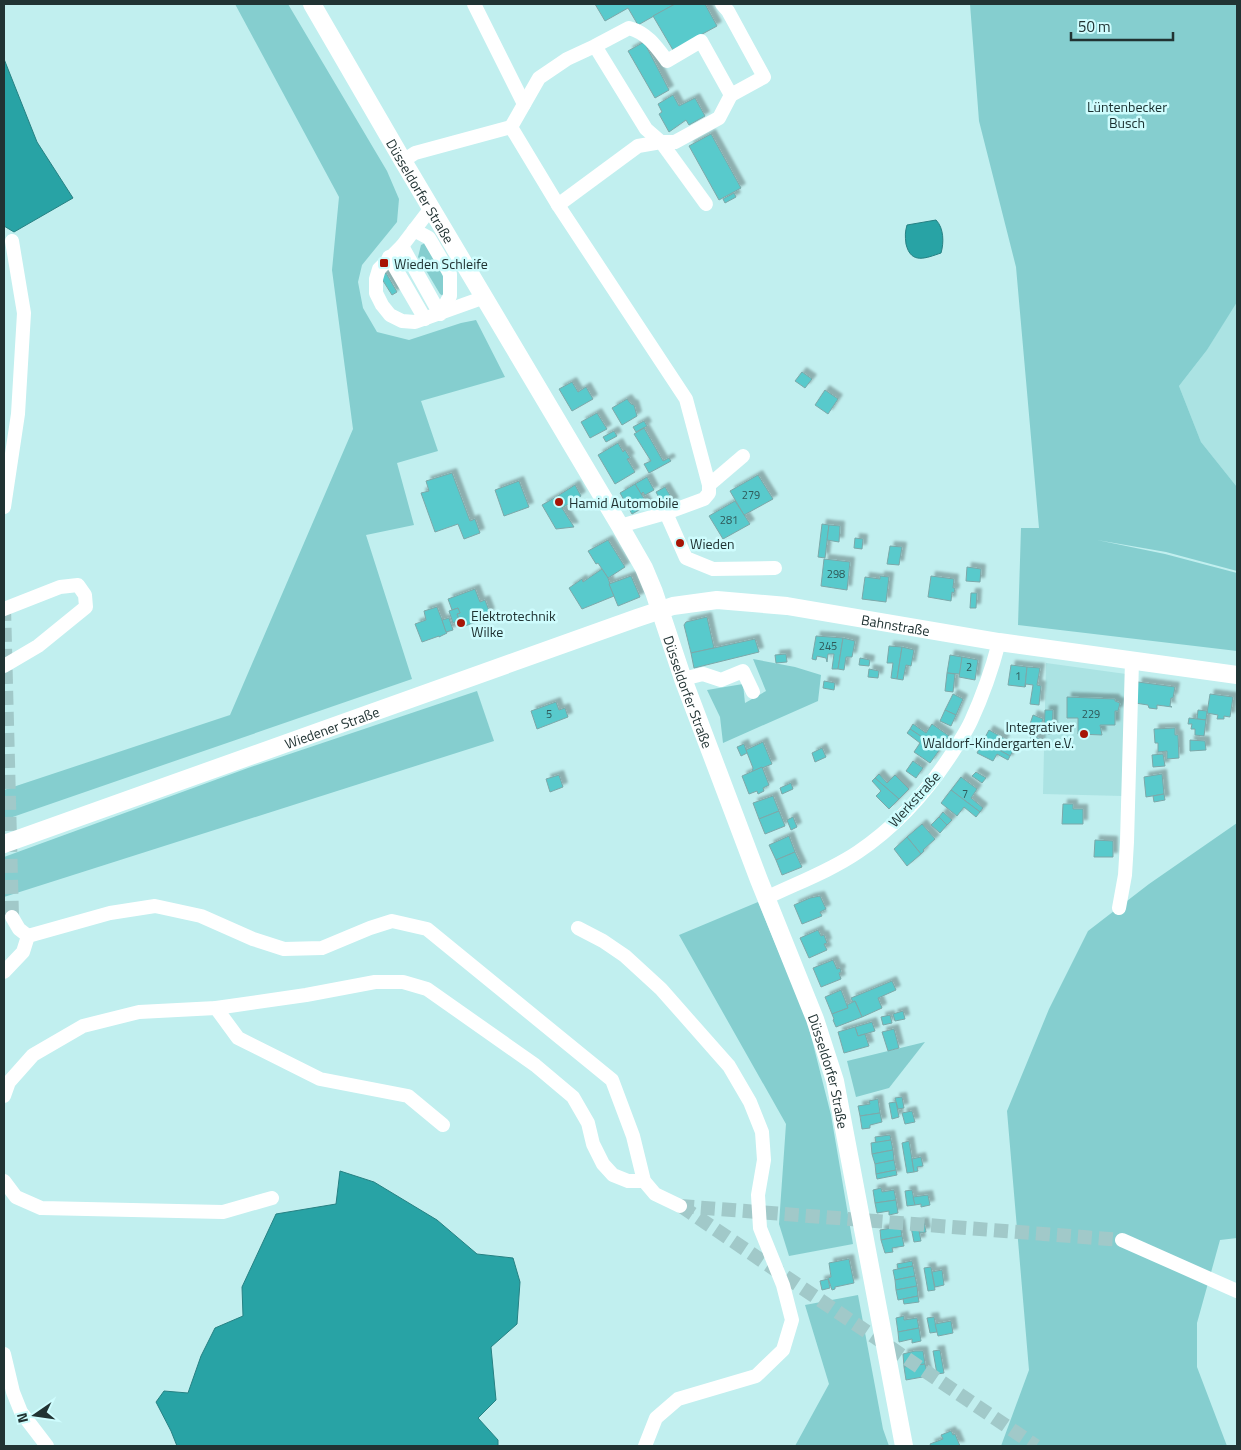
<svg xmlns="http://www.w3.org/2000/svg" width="1241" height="1450" font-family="'Titillium Web',sans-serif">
	<defs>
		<filter id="shadow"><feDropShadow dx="4.5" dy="-4.5" stdDeviation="1" flood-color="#0004"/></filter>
	</defs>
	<rect width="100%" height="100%" fill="#c1efef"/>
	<g fill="#abe3e3">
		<path d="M1236 302H1237V487L1201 442 1179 386 1207 350Z"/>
		<path d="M1046 663 1126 674 1123 796 1043 794Z"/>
	</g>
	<g fill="#85cecf">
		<path d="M235 4H288L387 171 399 199 397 222 362 265 358 282 363 308 377 332 409 340 461 323 476 320 505 377 421 401 438 451 397 463 414 525 366 535 412 679 4 820V790L230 715 353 429 332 270 339 197Z"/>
		<path d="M970 4H1237V302L1207 350 1179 386 1201 442 1237 487V571L1166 552 1097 540 1165 554 1237 573V651L1018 625 1021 528H1039L1016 267 979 121Z"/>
		<path d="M427 242C436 259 448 276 443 296L440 294 418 257 421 245Z"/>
		<path d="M753 659 795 667 821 675 818 701 723 743 720 717 707 690 743 684 745 703 766 691Z"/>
		<path d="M477 691 494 741 4 897V857L248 768Z"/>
		<path d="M1237 823V1238L1220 1240 1197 1323V1367L1227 1446H1001L1029 1370 1007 1111 1049 1009 1088 931 1149 884Z"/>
		<path d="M758 902 807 1020 831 1115 853 1244 789 1256 779 1224 786 1124 679 935Z"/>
		<path d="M925 1042 889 1088 856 1097 847 1061Z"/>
		<path d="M858 1295 883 1429 889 1446H795L829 1384 805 1305Z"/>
	</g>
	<g fill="#28a3a5" stroke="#268183">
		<path d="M4 59 37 142 73 198 14 232 4 226Z"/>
		<path d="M936 220C944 228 944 243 941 253 926 258 911 265 906 244 905 236 905 232 907 225Z"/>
		<path d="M340 1171 374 1182 437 1220 477 1254 513 1258 520 1282 517 1324 491 1347 496 1400 478 1418 498 1440V1446H177L171 1431 156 1402 164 1391 188 1393 201 1356 215 1328 243 1316 242 1287 276 1214 336 1204Z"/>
	</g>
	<g fill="#59cacc" stroke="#7ca8a9" filter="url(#shadow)">
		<path d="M595 4H675L638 25 628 8 605 21Z"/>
		<path d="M675 4H705L717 26 673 50 653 16Z"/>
		<path d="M644 42 669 90 655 98 628 51Z"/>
		<path d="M673 95 679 106 695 98 705 116 689 125 686 120 669 132 659 114 662 112 658 104Z"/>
		<path d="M711 134 741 188 719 200 689 146Z"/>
		<path d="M734 193 736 197 725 203 723 199Z"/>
		<path d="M386 273 397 292 392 295 380 276Z"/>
		<path d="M802 372 812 379 805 388 795 381Z"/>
		<path d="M572 382 578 392 586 387 593 399 572 411 559 389Z"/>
		<path d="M825 390 838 399 828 414 815 405Z"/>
		<path d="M627 399 631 404 634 405 637 416 622 425 612 408Z"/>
		<path d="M597 413 607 429 590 438 581 422Z"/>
		<path d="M644 421 647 426 636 432 633 427Z"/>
		<path d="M644 428 663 461 669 458 671 461 649 473 644 464 651 461 634 434Z"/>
		<path d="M614 431 617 436 606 442 603 437Z"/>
		<path d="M618 443 623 452 625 450 630 458 627 459 635 472 615 484 598 455Z"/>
		<path d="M452 473 470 521 475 519 480 533 464 539 458 524 435 532 421 493 429 491 426 481Z"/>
		<path d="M758 475 773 499 744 515 730 491Z"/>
		<path d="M647 477 654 490 645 495 643 492 641 494 635 484Z"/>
		<path d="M519 481 529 507 504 516 495 490Z"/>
		<path d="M635 484 648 505 632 514 620 493Z"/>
		<path d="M575 485 581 496 562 508 556 497Z"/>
		<path d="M665 487 674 502 664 507 656 492Z"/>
		<path d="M556 497 562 508 574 527 556 529 542 505Z"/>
		<path d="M735 501 750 524 723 539 709 516Z"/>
		<path d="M822 524 829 525 825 558 818 557Z"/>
		<path d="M829 525 840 526 839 542 827 540Z"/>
		<path d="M855 538 863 539 862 549 854 548Z"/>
		<path d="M608 540 625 567 608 578 598 563 596 564 588 551Z"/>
		<path d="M890 546 902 547 899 565 887 564Z"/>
		<path d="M824 559 850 562 847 590 821 586Z"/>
		<path d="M967 567 981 569 980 582 966 581Z"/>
		<path d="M602 569 608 578 614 596 582 609 569 588 582 579 583 582Z"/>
		<path d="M631 576 640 597 618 606 609 584Z"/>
		<path d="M880 576 889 577 886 602 862 599 865 577 880 579Z"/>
		<path d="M931 576 954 579 953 588H955L954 593 952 592 951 601 928 597Z"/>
		<path d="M475 589 480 602 485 600 490 613 484 615 485 619 462 627 457 614 460 613 458 608 452 610 448 599Z"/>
		<path d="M971 593H977L976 608H970Z"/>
		<path d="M437 607 447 633 439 637V636L422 642 415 624 426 620 424 611Z"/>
		<path d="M458 608 460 613 457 614 459 620 453 623 449 611Z"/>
		<path d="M707 617 714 648 691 653 684 625 686 622Z"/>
		<path d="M449 618 453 630 446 632 442 620Z"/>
		<path d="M816 636 843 638 838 669H832L834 654H828L827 662 826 658 817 656 816 660 812 659Z"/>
		<path d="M843 638 855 641 852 657H846L844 670 838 669Z"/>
		<path d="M755 639 759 652 694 668 691 653Z"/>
		<path d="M889 646 902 647 897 679 891 678 893 663H887Z"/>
		<path d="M902 647 914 650 911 666 906 665 903 680 897 679Z"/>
		<path d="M786 654 787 662 776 663 775 655Z"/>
		<path d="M950 655 962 657 960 674 947 673Z"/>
		<path d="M962 657 978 660 975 680 959 677Z"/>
		<path d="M860 658 870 660 869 666 859 665Z"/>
		<path d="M1011 665 1027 667 1025 687 1008 685Z"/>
		<path d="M1027 667 1040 668 1037 685 1041 686 1039 705 1030 704 1033 685 1026 684 1025 687Z"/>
		<path d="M869 669 879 671 878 678 868 677Z"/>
		<path d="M947 673 955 674 953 692 945 691Z"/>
		<path d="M824 681 835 683 834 690 823 688Z"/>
		<path d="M1138 682 1175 687 1173 698H1171L1170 706 1172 707 1157 705V709L1149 708 1148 705 1135 703Z"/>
		<path d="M953 694 963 699 956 715 945 710Z"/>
		<path d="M1210 694 1233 697 1230 717 1224 716V719H1217L1218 715 1207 713Z"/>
		<path d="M1067 697 1115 699V701L1120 703 1118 711H1115V725H1100L1102 735 1078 734V718H1067Z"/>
		<path d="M556 702 559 710 565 708 568 717 537 729 531 711Z"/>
		<path d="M945 710 956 715 951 726 940 721Z"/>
		<path d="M1045 710H1053L1052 734H1044Z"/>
		<path d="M1198 710 1207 711 1206 720 1197 719Z"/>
		<path d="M1033 715 1043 719 1039 730 1029 727Z"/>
		<path d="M1189 718 1206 720 1204 736 1195 735V729H1191L1192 724H1188Z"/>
		<path d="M913 724 926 733 932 724 949 736 940 749 910 729Z"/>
		<path d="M1175 728V735H1178L1179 758 1167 759V751L1158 752V743H1155L1154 729Z"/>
		<path d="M910 729 940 749 930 763 914 752 920 743 907 733Z"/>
		<path d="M989 730 1005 739 1001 746 1013 751 1010 756 983 741Z"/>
		<path d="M1031 736 1041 739 1039 745 1030 742Z"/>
		<path d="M1190 740 1205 741 1206 750 1190 751Z"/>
		<path d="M983 741 1010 756 1008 760 997 754 993 761 977 753Z"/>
		<path d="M763 742 772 764 752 772 753 768 746 750Z"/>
		<path d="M744 744 747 753 741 756 737 747Z"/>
		<path d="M822 748 826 757 815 762 812 753Z"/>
		<path d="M1163 754 1165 766 1153 767 1152 755Z"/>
		<path d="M913 761 923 768 916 778 906 771Z"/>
		<path d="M762 767 769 785 763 788 764 791 758 794 757 791 749 794 742 776Z"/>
		<path d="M976 772 986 778 982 783 972 776Z"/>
		<path d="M879 774 887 783 895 775 909 789 899 799 875 778Z"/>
		<path d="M1162 774 1164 794 1146 797 1144 777Z"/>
		<path d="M559 775 563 787 550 792 546 779Z"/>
		<path d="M961 777 977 789 971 798 983 808 980 812 951 790Z"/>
		<path d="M875 778 899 799 889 809 876 796 881 791 872 781Z"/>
		<path d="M791 783 793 789 782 794 780 788Z"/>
		<path d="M951 790 980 812 976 817 964 807 957 816 941 803Z"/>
		<path d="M1164 794 1165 800 1154 802 1153 796Z"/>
		<path d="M773 796 779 811 759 819 753 803Z"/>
		<path d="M1063 804H1073V809H1083V824H1062Z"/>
		<path d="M779 811 785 826 765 834 759 819Z"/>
		<path d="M943 812 952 820 947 825 939 817Z"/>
		<path d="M793 817 797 827 791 830 787 820Z"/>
		<path d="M939 817 947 825 940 833 931 825Z"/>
		<path d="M922 824 935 839 923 850 924 851 921 854 907 837Z"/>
		<path d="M789 836 795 852 776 860 769 845Z"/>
		<path d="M907 837 921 854 907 866 894 849Z"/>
		<path d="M1095 840 1113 841V857H1094Z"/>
		<path d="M795 852 802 867 782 875 776 860Z"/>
		<path d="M820 896 826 909 820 912 822 916 802 924 794 905 810 898Z"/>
		<path d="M818 930 821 936 824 935 827 943 824 944 827 950 809 958 800 938Z"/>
		<path d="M833 960 837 969 840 968 841 972 839 973 841 979 821 987 813 968Z"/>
		<path d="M892 981 896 990 878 998 882 1008 862 1017 855 1001 853 1002 851 998Z"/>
		<path d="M841 990 848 1008 832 1014 825 997Z"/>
		<path d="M855 1001 862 1017 836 1027 833 1020 834 1019 832 1014 848 1008 847 1005Z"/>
		<path d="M903 1011 905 1019 895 1021 893 1014Z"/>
		<path d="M890 1015 892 1023 883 1025 881 1017Z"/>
		<path d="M872 1022 875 1031 858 1036 855 1027Z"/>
		<path d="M855 1027 858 1036 865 1034 869 1046 844 1053 838 1032Z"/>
		<path d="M894 1029 899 1048 888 1051 882 1032Z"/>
		<path d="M902 1097 904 1108 898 1109 895 1098Z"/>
		<path d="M878 1099 880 1113 860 1116 858 1106 870 1104 869 1101Z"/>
		<path d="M896 1102 899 1117 892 1119 889 1103Z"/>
		<path d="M912 1111 915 1122 905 1124 902 1113Z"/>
		<path d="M880 1113 882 1122 870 1125V1128L862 1129 860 1116Z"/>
		<path d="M890 1135 891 1140 876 1143 875 1137Z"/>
		<path d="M891 1140 893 1150 872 1154 871 1143Z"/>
		<path d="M909 1141 914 1172 907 1173 902 1143Z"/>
		<path d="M893 1150 894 1160 875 1164 872 1154Z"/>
		<path d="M921 1157 923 1166 917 1167 918 1171 914 1172 912 1159Z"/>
		<path d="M894 1160 896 1170 876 1174 875 1164Z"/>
		<path d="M896 1170 897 1175 877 1179 876 1174Z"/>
		<path d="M881 1188 882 1192 894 1190 896 1200 875 1203 873 1190Z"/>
		<path d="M912 1190 915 1205 907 1206 905 1191Z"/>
		<path d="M928 1195 930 1205 921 1207V1204L915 1205 913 1197Z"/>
		<path d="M896 1200 898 1213 889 1215V1211L877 1213 875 1203Z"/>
		<path d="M924 1222 926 1232 920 1233 917 1223Z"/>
		<path d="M900 1223 902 1236 881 1240 880 1230 892 1228 891 1225Z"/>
		<path d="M918 1226 921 1241 914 1242 911 1227Z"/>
		<path d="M902 1236 904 1246 892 1248 893 1252 885 1253 881 1240Z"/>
		<path d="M849 1259 854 1283 835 1287V1289L832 1290 828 1278 831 1277 829 1263Z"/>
		<path d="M912 1261 913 1266 898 1269 897 1264Z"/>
		<path d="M913 1266 915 1276 895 1280 893 1270Z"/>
		<path d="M931 1267 935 1290 928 1291 924 1268Z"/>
		<path d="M942 1270 944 1285 935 1287 932 1272Z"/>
		<path d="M915 1276 917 1286 896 1290 895 1280Z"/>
		<path d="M828 1279 830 1288 822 1290 820 1281Z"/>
		<path d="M917 1286 918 1296 898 1300 896 1290Z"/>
		<path d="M918 1296 919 1302 904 1304 903 1299Z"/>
		<path d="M904 1316V1320L917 1318 919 1328 898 1332 896 1318Z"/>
		<path d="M934 1317 937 1332 930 1333 927 1318Z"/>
		<path d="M951 1321 953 1333 938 1336 935 1324Z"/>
		<path d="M919 1328 921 1341 912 1343V1339L899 1342 898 1332Z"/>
		<path d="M940 1350 944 1373 937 1374 933 1351Z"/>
		<path d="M915 1351H923L925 1364 904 1367 903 1354Z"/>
		<path d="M925 1364 928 1376 906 1380 904 1367Z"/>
		<path d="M951 1431 953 1435 955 1434 960 1446H931L930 1444 943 1439 941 1435Z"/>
	</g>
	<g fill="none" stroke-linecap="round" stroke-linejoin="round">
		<g stroke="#a1c9c9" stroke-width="14" stroke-dasharray="14 7" stroke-linecap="butt">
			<path d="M4 607 12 917"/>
			<path d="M680 1206 1122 1240"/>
			<path d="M681 1206 1036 1446"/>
		</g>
		<g stroke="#fff" stroke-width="14">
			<path d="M474 4 524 104"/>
			<path d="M722 4 728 11 764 77 731 95"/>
			<path d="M511 127 539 78 567 59 595 46 646 129 661 142H675L719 118 731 95 701 41 667 61C656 46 647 33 629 28L595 46"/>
			<path d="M403 161 415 153 511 127 558 205 686 399 709 485V493L704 499 666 513 620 526"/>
			<path d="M558 205 638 146 661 142 706 204"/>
			<path d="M431 208 402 246 379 269 376 279V293L382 305 390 315 402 321 415 322 485 297"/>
			<path d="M414 230 429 238 450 274V296L440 314"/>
			<path d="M402 246 440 314"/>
			<path d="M389 257 425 319"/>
			<path d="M709 485 743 456"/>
			<path d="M4 507 18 414 24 313 12 241"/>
			<path d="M666 513 686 558 713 569 775 568"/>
			<path d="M4 609 60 587 78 585 85 595 86 607 38 646 4 666"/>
			<path d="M683 679 703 674 721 680 743 671 753 692"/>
			<path d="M766 898C797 883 830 871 858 852 898 825 931 787 956 747 961 739 967 730 971 721 983 695 992 669 999 642"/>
			<path d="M1119 908 1125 875 1127 842 1132 661"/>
			<path d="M12 917 19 929 28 936"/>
			<path d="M578 928 603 941 625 956 661 989 729 1066 750 1102 762 1132 764 1160 758 1195 760 1228 783 1285 792 1320 783 1350 756 1376 678 1399 656 1418 645 1446"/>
			<path d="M4 972 23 952 28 936 110 913 155 906 201 916 253 939 284 949 322 948 370 928 392 921 427 929 612 1080 633 1136 644 1181 655 1194 680 1206"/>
			<path d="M216 1008 238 1038 320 1079 408 1096 443 1125"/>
			<path d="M4 1096 9 1082 33 1055 83 1026 139 1012 216 1008 306 995 375 982H403L427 989 535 1065 573 1097 588 1123 593 1144 603 1164 613 1175 628 1181H644"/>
			<path d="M4 1181 16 1197 41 1208 223 1212 272 1198"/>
			<path d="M1122 1240 1237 1291"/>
			<path d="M4 1354 13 1392 21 1412 47 1446"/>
		</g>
		<g stroke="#fff" stroke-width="18">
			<path id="s1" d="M312 4 403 161 620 526 644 568 654 592 683 679 759 880 815 1019 835 1081 904 1446"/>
			<path id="s2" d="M4 844 637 618 673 606 717 600 787 606 999 642 1237 675"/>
		</g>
	</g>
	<g fill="#a71506" stroke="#cefcfd" stroke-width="2">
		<rect x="379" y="258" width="10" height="10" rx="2.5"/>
		<circle cx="559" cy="502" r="5"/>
		<circle cx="680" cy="543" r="5"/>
		<circle cx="461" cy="623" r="5"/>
		<circle cx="1084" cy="734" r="5"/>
	</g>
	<g text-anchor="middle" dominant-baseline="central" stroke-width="5" stroke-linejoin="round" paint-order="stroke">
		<g font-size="11" fill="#2f5959">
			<text x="751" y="495">279</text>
			<text x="729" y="520">281</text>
			<text x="836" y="574">298</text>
			<text x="828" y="646">245</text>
			<text x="969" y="667">2</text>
			<text x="1018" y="676">1</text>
			<text x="549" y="714">5</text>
			<text x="1091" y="714">229</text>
			<text x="965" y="794">7</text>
		</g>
		<g font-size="14" fill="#192e2e" stroke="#cefcfd">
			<text x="1127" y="106">Lüntenbecker<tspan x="1127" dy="16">Busch</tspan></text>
		</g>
		<g font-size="14" fill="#213333" stroke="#cefcfd">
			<text stroke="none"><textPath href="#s1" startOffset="216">Düsseldorfer Straße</textPath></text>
			<text stroke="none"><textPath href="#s2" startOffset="935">Bahnstraße</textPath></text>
			<text stroke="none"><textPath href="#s1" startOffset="786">Düsseldorfer Straße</textPath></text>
			<text stroke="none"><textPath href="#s2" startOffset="348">Wiedener Straße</textPath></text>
			<text transform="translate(914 799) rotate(-48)">Werkstraße</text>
			<text stroke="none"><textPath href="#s1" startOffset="1191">Düsseldorfer Straße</textPath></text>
		</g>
		<g font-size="14" fill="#213333" stroke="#cefcfd" text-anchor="start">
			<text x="394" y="263">Wieden Schleife</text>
			<text x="569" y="502">Hamid Automobile</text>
			<text x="690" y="543">Wieden</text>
			<text x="471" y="615">Elektrotechnik<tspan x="471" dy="16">Wilke</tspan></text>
			<text x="1074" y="726" text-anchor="end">Integrativer<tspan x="1074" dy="16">Waldorf-Kindergarten e.V.</tspan></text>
		</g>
	</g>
	<rect width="1241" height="1450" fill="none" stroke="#213333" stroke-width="10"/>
	<g transform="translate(35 1415) rotate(257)" stroke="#cefcfd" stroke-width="4" paint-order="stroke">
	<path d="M0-4L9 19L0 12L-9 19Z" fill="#213333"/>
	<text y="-8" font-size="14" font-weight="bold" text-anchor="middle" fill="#213333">N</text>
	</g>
	<path d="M1071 32v8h102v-8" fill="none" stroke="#213333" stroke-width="2.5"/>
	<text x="1078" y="32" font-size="15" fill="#213333" stroke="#cefcfd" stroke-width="4" paint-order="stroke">50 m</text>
</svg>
